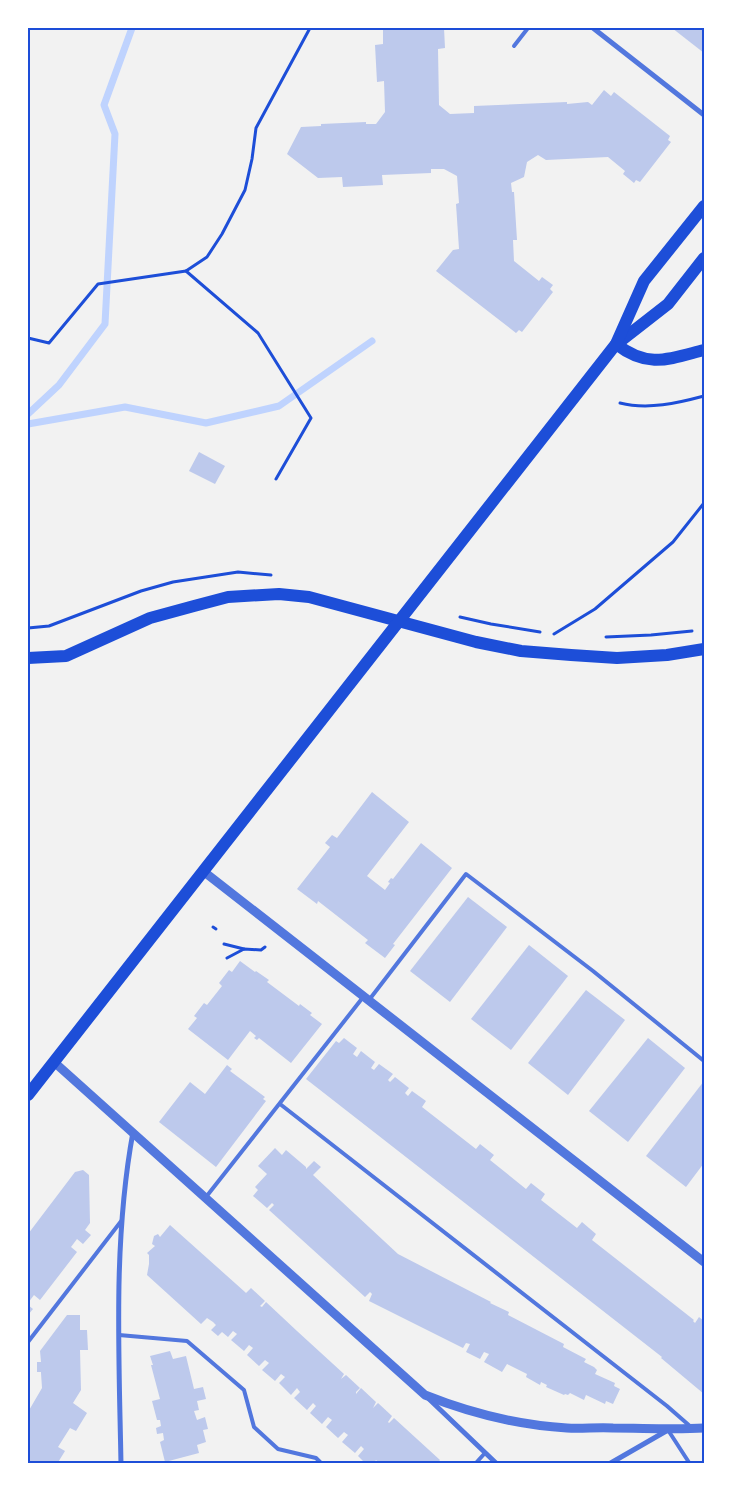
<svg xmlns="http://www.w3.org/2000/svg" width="732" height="1491" font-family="'Public Sans',sans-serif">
	<rect width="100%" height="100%" fill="#f2f2f2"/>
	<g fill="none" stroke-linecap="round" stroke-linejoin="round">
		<g stroke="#bfd3fe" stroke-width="7">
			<path d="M28 414 59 385 105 324 115 134 104 105 132 28"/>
			<path d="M28 424 125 407 206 423 279 406 372 341"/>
		</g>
	</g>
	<g fill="#bdc9ec">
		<path d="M383 28H444L445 48 438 49 439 105 450 114 474 113V106L567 102V104L588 102 592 105 604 90 611 96 614 92 670 136 668 140 671 142 640 182 636 180 634 183 623 174 625 171 608 157 546 160 538 155 527 162 524 177 511 183 512 192H514L517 240H513L514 261 539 281 542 277 553 285 550 289 553 292 522 332 519 330 516 333 436 271 453 250 459 249 456 204 459 203 457 176 444 169H431V173L382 175 383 185 343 187 342 177 318 178 287 154 301 127 321 126V124L366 122V124H376L385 112 384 81 377 82 375 45 383 44Z"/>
		<path d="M672 28H704V53Z"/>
		<path d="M199 452 225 466 215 484 189 471Z"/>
		<path d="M372 792 409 822 367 876 385 890 390 883 388 882 391 878 393 879 421 843 452 868 393 944 395 945 385 958 365 943 368 940 318 901 317 904 297 889 330 847 325 843 332 835 337 838Z"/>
		<path d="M468 897 507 927 450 1002 410 971Z"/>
		<path d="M529 945 568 976 511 1050 471 1019Z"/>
		<path d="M240 961 255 972 256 971 269 980 267 982 299 1006 300 1004 312 1013 310 1015 322 1024 291 1063 259 1038 257 1040 254 1038 256 1036 250 1031 228 1060 188 1029 197 1018 194 1016 204 1003 207 1005 222 986 219 983 229 970 232 972Z"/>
		<path d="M586 990 625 1020 568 1095 528 1063Z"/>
		<path d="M344 1038 357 1048 353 1054 357 1057 361 1051 375 1062 371 1068 374 1070 379 1064 393 1074 388 1080 390 1082 395 1077 409 1088 405 1093 408 1096 412 1091 426 1101 422 1107 476 1149 480 1144 494 1155 490 1160 526 1189 531 1183 545 1194 541 1200 577 1228 582 1222 596 1234 592 1240 694 1320 693 1321 695 1323 699 1317 704 1321V1394L661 1358 662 1357 306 1079 336 1041 339 1043Z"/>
		<path d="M648 1038 685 1068 628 1142 589 1111Z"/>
		<path d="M227 1065 232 1069 230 1071 265 1097 263 1099 266 1101 216 1167 159 1122 190 1082 205 1094Z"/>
		<path d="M704 1081V1163L686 1187 646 1156Z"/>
		<path d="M275 1148 282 1155 286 1150 306 1167V1169L314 1161 321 1167 313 1175 398 1254 491 1302 490 1303 509 1312 508 1315 564 1344 563 1347 586 1359 584 1362 594 1367 597 1370 595 1374 615 1383 614 1386 620 1389 613 1404 606 1401 605 1404 586 1395 584 1400 570 1393 568 1395 565 1394 564 1395 546 1387 547 1385 541 1382 540 1385 526 1377 527 1374 507 1364 502 1372 484 1362 489 1354 484 1352 480 1359 466 1352 470 1344 466 1343 463 1348 369 1301 372 1294 370 1292 365 1297 269 1210 274 1205 272 1203 267 1208 253 1196 258 1190 255 1187 267 1174 258 1166Z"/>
		<path d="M83 1170 89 1175 90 1223 85 1230 91 1235 83 1244 77 1239 71 1247 77 1252 40 1300 34 1295 28 1303V1234L75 1172Z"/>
		<path d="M170 1225 245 1292 246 1293 251 1288 265 1301 260 1306 262 1307 266 1302 297 1331 344 1374 341 1379 346 1375 360 1388 356 1392V1394L361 1388 376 1402 373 1408 378 1403 392 1416 388 1422 389 1423 394 1418 440 1460 437 1464H380L376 1460 373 1464H366L358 1456 364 1449 361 1446 355 1453 342 1442 348 1435 344 1432 338 1438 326 1427 332 1420 328 1417 322 1424 310 1413 316 1406 313 1403 307 1410 294 1398 300 1392 297 1388 291 1395 279 1383 285 1377 281 1374 275 1381 262 1370 269 1363 265 1360 259 1366 247 1355 253 1348 249 1345 244 1351 231 1340 237 1334 233 1331 228 1337 222 1332 218 1336 211 1330 216 1325 213 1322 207 1318 201 1324 147 1275 149 1264V1255L147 1253 155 1246 152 1244 154 1236 158 1234 160 1237Z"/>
		<path d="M28 1305 33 1309 28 1315Z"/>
		<path d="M67 1315H80V1330H87L88 1350H80L81 1390 73 1403 87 1413 76 1431 70 1428 58 1447 65 1451 57 1464H28V1420L30 1417 28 1415V1412L42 1388 41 1373V1372H37V1362H41L40 1351Z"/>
		<path d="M170 1351 173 1359 186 1356 194 1389 203 1387 206 1399 197 1401 199 1410 194 1411 197 1420 205 1417 208 1429 203 1430 206 1442 197 1445 199 1453 165 1462 160 1442 164 1440 163 1433 157 1434 156 1428 161 1426 160 1420H157L152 1401 160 1399 151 1365H153L150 1356Z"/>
	</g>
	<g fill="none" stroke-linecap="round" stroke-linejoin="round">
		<g stroke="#1d4ed8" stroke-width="3">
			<path d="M186 271 207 257 222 234 245 190 252 159 256 128 310 28"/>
			<path d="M28 338 49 343 98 284 186 271 258 333 311 418 276 479"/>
			<path d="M620 403C648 410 678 403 704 396"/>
			<path d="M460 617 491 624 540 632"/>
			<path d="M28 628 49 626 141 591 173 582 238 572 271 575"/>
			<path d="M554 634 595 609 673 542 704 503"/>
			<path d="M606 637 651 635 692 631"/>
			<path d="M213 927 216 929"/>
			<path d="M224 944 244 949"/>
			<path d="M227 958 244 949 261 950 265 947"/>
		</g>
		<g stroke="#5277de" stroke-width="4">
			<path d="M514 46 528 28"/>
			<path d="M369 1000 466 874 593 971 704 1061"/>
			<path d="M280 1104 667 1406 691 1427"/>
			<path d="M206 1197 364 996"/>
			<path d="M119 1335 187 1341 244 1390 254 1427 278 1449 316 1458 322 1464"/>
			<path d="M28 1342 122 1220"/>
			<path d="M668 1430 690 1464"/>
			<path d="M475 1464 485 1453"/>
		</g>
		<g stroke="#5277de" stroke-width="5">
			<path d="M593 28 704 115"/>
			<path d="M429 1399 497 1464"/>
			<path d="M121 1464C119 1353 113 1241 133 1132"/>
			<path d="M609 1464 668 1430"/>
		</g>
		<g stroke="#5277de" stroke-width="9">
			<path d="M203 871 704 1262"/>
			<path d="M54 1062 425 1395C470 1413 518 1425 567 1428 582 1429 597 1427 613 1428 643 1428 674 1430 704 1428"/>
		</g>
		<g stroke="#1d4ed8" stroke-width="12">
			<path d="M618 343 668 304 704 258"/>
			<path d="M616 344C648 369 669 359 704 350"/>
			<path d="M28 658 66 656 150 618 194 606 228 597 279 594 309 597 476 642 521 651 571 655 617 658 667 655 704 649"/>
			<path d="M28 1095 616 344 644 281 704 206"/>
		</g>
	</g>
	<rect width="732" height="1491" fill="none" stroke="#ffffff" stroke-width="58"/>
	<rect x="29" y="29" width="674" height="1433" fill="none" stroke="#1d4ed8" stroke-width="2"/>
</svg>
